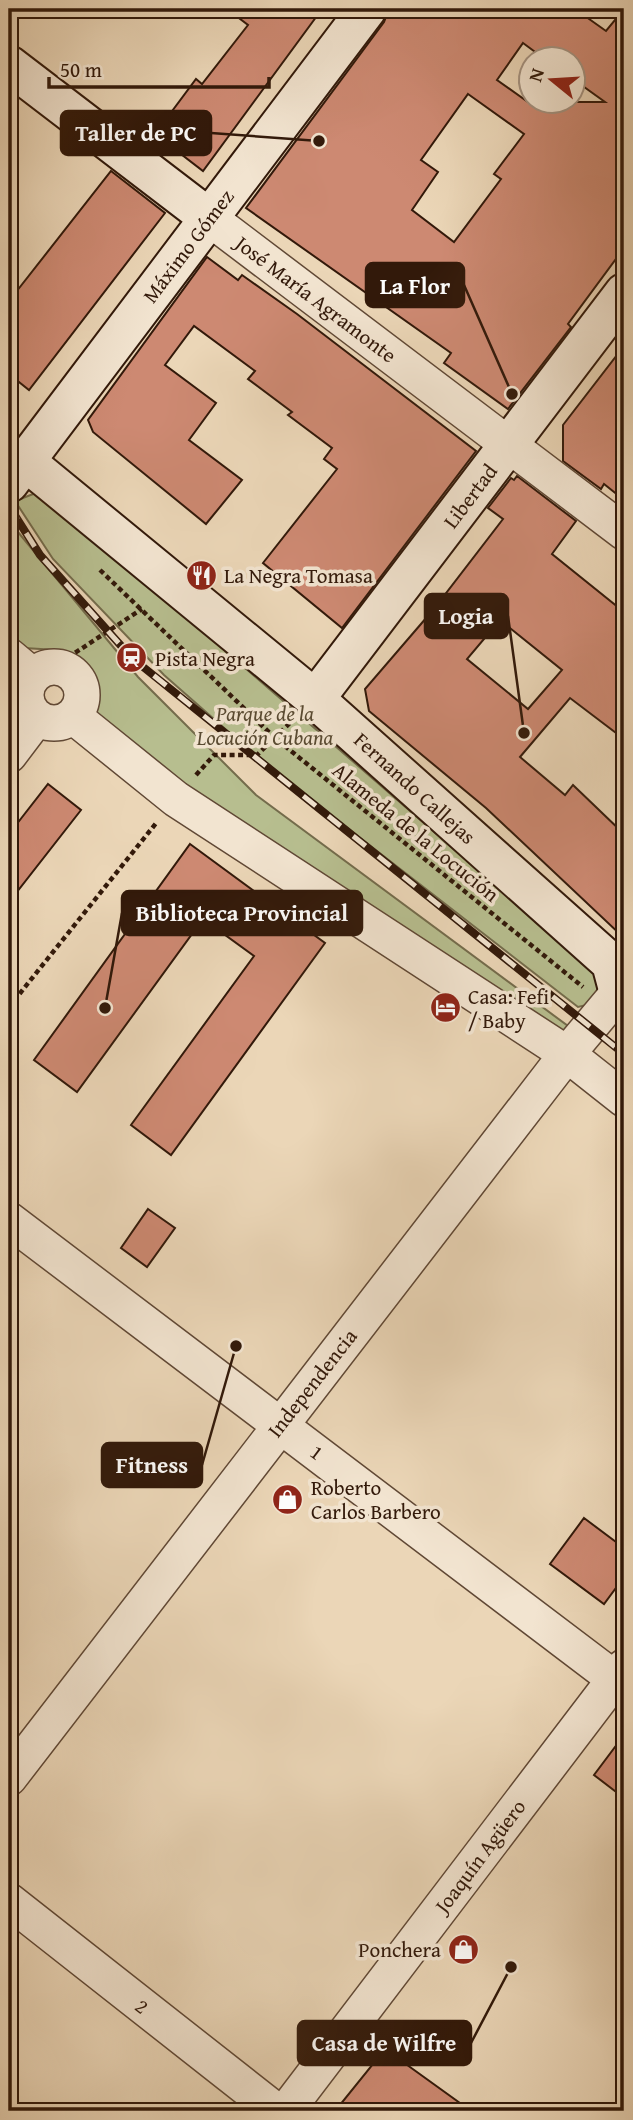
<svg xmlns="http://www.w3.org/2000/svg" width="633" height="2120" font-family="'Gentium Book Plus',serif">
	<rect width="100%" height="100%" fill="#ebd6b7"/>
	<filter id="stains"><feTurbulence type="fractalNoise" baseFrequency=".00286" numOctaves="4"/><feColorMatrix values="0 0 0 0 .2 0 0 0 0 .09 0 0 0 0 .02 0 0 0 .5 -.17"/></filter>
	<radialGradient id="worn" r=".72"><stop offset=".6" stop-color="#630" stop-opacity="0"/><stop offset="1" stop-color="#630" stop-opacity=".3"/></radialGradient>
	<g fill="#b7be8f" stroke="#746c4c" stroke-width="2">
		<path d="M41 491 597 973 600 984 591 1004 578 1007 265 764 164 675 53 559 15 501Z"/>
		<path d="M13 526 138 677 256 795 568 1026 561 1034 205 808 96 715 91 676 57 650 24 648 9 633V532Z"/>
	</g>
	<g fill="#cd8972" stroke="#32190a" stroke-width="2" fill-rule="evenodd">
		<path d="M227 9H322L203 171 155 134 196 79 202 84 248 25Z"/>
		<path d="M389 9H575L606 31 624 9V248L568 324 571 327 508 409 444 363 451 353 246 208 384 22ZM523 43 546 60H573V79L605 102H528L497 80ZM468 94 524 134 494 174 501 179 454 242 412 210 438 172 421 160Z"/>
		<path d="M111 171 165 213 29 390 9 374V301Z"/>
		<path d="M207 257 238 280 242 275 297 314 476 451 342 628 263 563 337 469 324 459 332 448 288 415 292 412 248 379 255 371 194 326 165 365 216 403 189 440 242 480 206 524 93 432 88 420Z"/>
		<path d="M624 346V500L604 484 601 489 563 461V425Z"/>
		<path d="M517 476 576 521 552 554 624 612V739L570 698 520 757 565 795 573 785 624 834V938L486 808 369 711 365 689 433 610 503 519 488 508 511 478 514 480ZM500 620 562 670 528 709 467 659Z"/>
		<path d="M48 784 81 810 9 902V834Z"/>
		<path d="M190 844 325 943 171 1155 131 1125 254 956 203 919 77 1092 34 1060Z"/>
		<path d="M148 1209 175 1228 147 1267 121 1248Z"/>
		<path d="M584 1518 624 1548V1577L604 1604 550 1564Z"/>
		<path d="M624 1735V1798L594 1775Z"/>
		<path d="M385 2049 471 2111H335Z"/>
	</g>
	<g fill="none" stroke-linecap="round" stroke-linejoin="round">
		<defs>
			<g id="street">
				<path d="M209 218 624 532"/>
				<path d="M9 656 33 676"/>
				<circle cx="54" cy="695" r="28"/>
				<path d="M73 716 176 799 567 1054 624 1099"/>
				<path d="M9 755 37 718"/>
				<path d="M9 1220 624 1686"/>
				<path d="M9 1778 567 1054 624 986"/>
				<path d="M9 1901 276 2111"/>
				<path d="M286 2111 624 1667"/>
			</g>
			<g id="secondary">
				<path d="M9 65 209 218"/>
				<path d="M25 461 315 699 611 963 619 993 624 997"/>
				<path d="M9 483 367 9"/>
				<path d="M315 699 624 293"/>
			</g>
		</defs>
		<use href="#street" stroke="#604835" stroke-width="38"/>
		<use href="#secondary" stroke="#32190a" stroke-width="42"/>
		<g stroke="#32190a" stroke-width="4.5" stroke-dasharray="5 3.5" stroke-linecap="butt">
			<path d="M100 570 275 738 583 987"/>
			<path d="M61 662 142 609"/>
			<path d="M196 775 214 755H257L291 722"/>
			<path d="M9 1007 157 822"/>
		</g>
		<use href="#street" stroke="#f2e4d0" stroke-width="35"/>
		<use href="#secondary" stroke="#f2e4d0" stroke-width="38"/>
		<defs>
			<path id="rail" d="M9 506 40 555 132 658 624 1054"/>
		</defs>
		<use href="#rail" stroke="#32190a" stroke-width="8"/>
		<use href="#rail" stroke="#f2e4d0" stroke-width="5" stroke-dasharray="16" stroke-linecap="butt"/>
	</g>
	<defs>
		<symbol id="restaurant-disc" viewBox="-11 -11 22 22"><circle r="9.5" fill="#8f2418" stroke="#f2e4d0"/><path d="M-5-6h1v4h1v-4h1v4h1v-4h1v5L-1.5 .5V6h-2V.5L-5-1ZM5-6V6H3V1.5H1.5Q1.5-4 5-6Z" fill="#fff"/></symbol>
		<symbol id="station-disc" viewBox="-11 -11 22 22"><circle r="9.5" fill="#8f2418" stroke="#f2e4d0"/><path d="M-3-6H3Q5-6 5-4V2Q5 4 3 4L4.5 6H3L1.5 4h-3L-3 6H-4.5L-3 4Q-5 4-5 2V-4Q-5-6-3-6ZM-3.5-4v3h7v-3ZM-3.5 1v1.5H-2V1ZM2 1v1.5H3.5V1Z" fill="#fff"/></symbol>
		<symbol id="hotel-disc" viewBox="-11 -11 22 22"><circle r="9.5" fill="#8f2418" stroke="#f2e4d0"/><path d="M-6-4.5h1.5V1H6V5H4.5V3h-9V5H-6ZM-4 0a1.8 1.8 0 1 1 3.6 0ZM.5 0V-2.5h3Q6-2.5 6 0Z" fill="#fff"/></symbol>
		<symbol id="shop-disc" viewBox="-11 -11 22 22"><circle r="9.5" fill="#8f2418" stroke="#f2e4d0"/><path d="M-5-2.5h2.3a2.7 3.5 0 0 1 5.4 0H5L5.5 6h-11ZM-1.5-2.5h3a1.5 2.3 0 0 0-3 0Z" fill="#fff"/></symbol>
	</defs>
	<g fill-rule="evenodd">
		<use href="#restaurant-disc" x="184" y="558" width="35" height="35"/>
		<use href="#station-disc" x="114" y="640" width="35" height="35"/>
		<use href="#hotel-disc" x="428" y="990" width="35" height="35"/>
		<use href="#shop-disc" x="270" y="1482" width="35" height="35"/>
		<use href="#shop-disc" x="446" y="1932" width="35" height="35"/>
	</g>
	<g text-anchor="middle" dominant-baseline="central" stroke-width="7" stroke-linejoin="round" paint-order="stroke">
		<g font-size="21" fill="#32190a" stroke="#f2e4d0">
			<text transform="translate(188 246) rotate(-53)">Máximo Gómez</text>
			<text transform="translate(316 299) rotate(37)">José María Agramonte</text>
			<text transform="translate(470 496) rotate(-53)">Libertad</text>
			<text transform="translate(415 788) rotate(42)">Fernando Callejas</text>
			<text transform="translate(416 832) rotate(39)">Alameda de la Locución</text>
			<text transform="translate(312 1383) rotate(-52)">Independencia</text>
			<text transform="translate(317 1452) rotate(37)">1</text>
			<text transform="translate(480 1856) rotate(-53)">Joaquín Agüero</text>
			<text transform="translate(142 2006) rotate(38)">2</text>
		</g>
		<g font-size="21" fill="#32190a" stroke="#f2e4d0" text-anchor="start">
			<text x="224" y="575">La Negra Tomasa</text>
			<text x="155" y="658">Pista Negra</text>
			<text x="468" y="996">Casa: Fefi<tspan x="468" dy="24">/ Baby</tspan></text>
			<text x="311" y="1487">Roberto<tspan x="311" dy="24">Carlos Barbero</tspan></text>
			<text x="441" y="1949" text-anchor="end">Ponchera</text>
		</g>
		<g font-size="21" font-style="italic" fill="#5a4b32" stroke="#f2e4d0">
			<text x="265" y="713">Parque de la<tspan x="265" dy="24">Locución Cubana</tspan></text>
		</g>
	</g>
	<path fill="none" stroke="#32190a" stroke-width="2.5" d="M319 141L211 133M512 394L464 285M524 733L508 616M105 1008L122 913M236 1346L202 1465M511 1967L471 2043"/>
	<g fill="#32190a" stroke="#f2e4d0" stroke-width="2.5">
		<circle cx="319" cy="141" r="7"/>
		<circle cx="512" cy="394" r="7"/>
		<circle cx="524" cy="733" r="7"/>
		<circle cx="105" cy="1008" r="7"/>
		<circle cx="236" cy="1346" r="7"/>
		<circle cx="511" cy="1967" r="7"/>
	</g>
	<g fill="#32190a" stroke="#32190a" stroke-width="2.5">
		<rect x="61" y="111" width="150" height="44" rx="7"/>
		<rect x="366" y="263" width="98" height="44" rx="7"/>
		<rect x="425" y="594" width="83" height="44" rx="7"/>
		<rect x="122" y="891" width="240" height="44" rx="7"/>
		<rect x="102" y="1443" width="100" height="44" rx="7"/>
		<rect x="298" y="2021" width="173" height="44" rx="7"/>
	</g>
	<g font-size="23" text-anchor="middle" font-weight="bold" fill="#fff">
		<text x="136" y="141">Taller de PC</text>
		<text x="415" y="294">La Flor</text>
		<text x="466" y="624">Logia</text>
		<text x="242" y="921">Biblioteca Provincial</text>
		<text x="152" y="1473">Fitness</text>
		<text x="384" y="2051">Casa de Wilfre</text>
	</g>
	<rect width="633" height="2120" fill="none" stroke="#ebd6b7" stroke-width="35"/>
	<rect x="10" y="10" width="612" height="2099" fill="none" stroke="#32190a" stroke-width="3.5"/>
	<rect x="18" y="18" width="598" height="2085" fill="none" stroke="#32190a" stroke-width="2"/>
	<g transform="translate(552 80) rotate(288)"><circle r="33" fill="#f2e4d0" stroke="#a59381" stroke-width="2"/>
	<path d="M0-5L12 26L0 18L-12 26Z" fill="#8f2418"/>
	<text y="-10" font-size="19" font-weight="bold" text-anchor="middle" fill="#32190a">N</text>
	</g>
	<path d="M49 77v10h220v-10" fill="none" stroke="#32190a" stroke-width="3.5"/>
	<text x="60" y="77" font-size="21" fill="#32190a" stroke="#f2e4d0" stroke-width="5" paint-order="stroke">50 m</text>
	<rect width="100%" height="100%" filter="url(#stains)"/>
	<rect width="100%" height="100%" fill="url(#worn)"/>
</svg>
